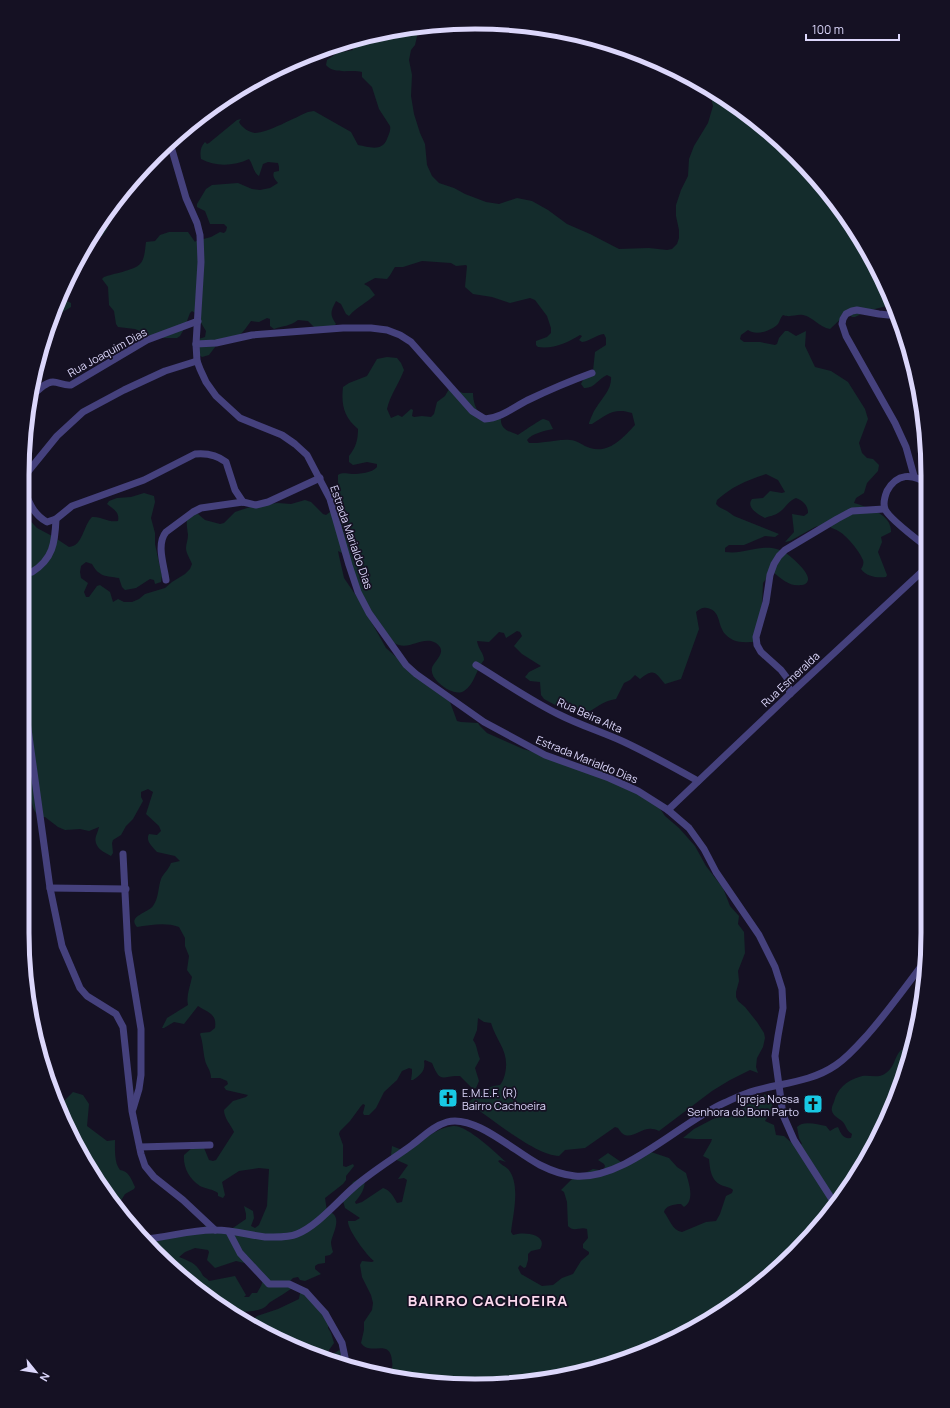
<svg xmlns="http://www.w3.org/2000/svg" width="950" height="1408" font-family="Manrope,sans-serif">
	<rect width="100%" height="100%" fill="#151123"/>
	<g fill="#142c2c" fill-rule="evenodd">
		<path d="M419 28 415 45 411 50 409 60 412 75 411 96 414 114 420 133 425 144 427 165 432 176 439 183 454 188 465 194 486 202 499 204 517 198 532 201 548 210 567 224 590 234 619 249 649 248 667 250 672 249 677 244 679 238V230L676 216V205L681 190 688 176 689 159 694 146 708 123 713 106 709 89 726 98 795 155 852 223 893 300 890 304 887 306 867 311 855 317H852L849 314H846L830 329C819 327 813 317 803 315 796 314 790 318 783 315 780 318 780 321 778 324 771 331 756 336 748 330L741 335 740 339 744 342H760L775 345 777 344 779 338 785 331H788L796 336 806 331 805 346 815 367 831 371 848 382 865 409 868 419 859 443 862 453 867 458 873 459 879 465 878 471 867 483 864 493 856 498 854 503C867 507 892 514 891 532L881 537 882 542 878 552 887 575 886 577C877 578 867 577 861 569 863 566 864 563 863 560 860 552 847 536 840 532 836 529 830 528 826 524L815 527 790 541 785 542 794 532 792 514 804 516 808 513C808 505 803 501 796 498 788 501 785 509 778 513 774 516 769 516 765 518 757 514 746 507 752 499L763 498 770 491 782 493 785 492 778 480 766 474C747 480 731 487 717 500L716 504 719 507 727 511 734 516 779 534 775 537 765 536 744 545H729L725 548V552C746 555 760 543 780 550 787 552 810 572 808 580 807 584 804 585 801 585 790 587 782 579 774 573L769 575 763 583 762 606 755 642C748 642 739 643 733 640 729 638 723 633 722 629 718 621 719 610 707 608 702 607 700 609 696 612L699 629 681 679 665 684C655 672 654 668 640 679L635 675 630 680 624 683 616 699C603 701 596 708 585 714L557 706 544 699 541 695 540 682 530 681 525 677 529 672 541 666 522 654 514 646 522 636 520 632 517 631 506 638 504 633 499 632 489 642 477 641C478 649 484 653 484 660 476 669 475 684 464 691 459 694 454 692 449 690 441 686 426 674 434 664 439 657 446 650 436 643 422 635 409 652 394 643L367 605 342 553 338 551 339 556 344 578 359 600 386 648 413 672 450 702 457 721 461 722 478 723 480 726 487 733 523 749 606 772 604 773 635 790 659 807 665 816 679 828 695 846 706 866 723 888 730 906 739 916 738 924 744 932 745 953 738 971 739 981 736 992V997L738 1001 745 1007 757 1022 764 1033 765 1038 763 1047 757 1058 756 1067 758 1073 750 1070 730 1080 712 1091 659 1131C641 1121 630 1148 618 1128L615 1127 585 1148 565 1150 559 1156C535 1156 489 1116 468 1103 477 1094 486 1086 500 1085 503 1081 504 1078 505 1074 510 1051 497 1043 491 1023L484 1022 478 1018 477 1030 473 1040C477 1045 477 1052 480 1059L475 1068 479 1081 476 1088 473 1089 460 1076C442 1075 441 1085 432 1063L425 1060 424 1061C426 1071 420 1075 413 1080H411L412 1073V1069L409 1068 402 1071 397 1080 384 1092 376 1108 369 1115H364L363 1113 365 1105 363 1104 361 1106 350 1121 340 1131 339 1134 343 1145V1166L346 1167 353 1164 354 1166 346 1176V1180L343 1184 325 1198 327 1211C344 1215 333 1232 331 1242 331 1245 332 1249 333 1252L330 1255 325 1256V1263L318 1264 315 1266V1269L321 1274 305 1281 300 1280 298 1277 293 1278 290 1281 294 1287C286 1292 279 1297 272 1301 269 1302 267 1306 265 1307 256 1313 244 1310 236 1314L199 1292 155 1253 140 1235 150 1236H168L207 1226 230 1230 246 1219V1214L244 1206 253 1211 254 1218 251 1226 255 1228 259 1225 267 1206 269 1169 259 1168 239 1171 222 1182 225 1195 223 1198 218 1196V1193C213 1189 206 1189 200 1186 189 1179 183 1167 184 1155L193 1147 204 1148 209 1160 213 1161 216 1160 234 1132C231 1125 224 1118 224 1110L233 1101 246 1097 248 1095 226 1090 224 1087 228 1084 227 1081 220 1078H211C211 1070 206 1066 205 1060 203 1051 203 1042 200 1034L201 1033 210 1032 215 1028C217 1014 209 1013 198 1006L184 1024 174 1022 164 1028H162L167 1018 188 1005C186 996 190 987 192 977L187 970 189 956 185 946V938L179 927C166 922 150 925 137 927 127 916 148 913 153 906 159 898 158 887 161 879 163 874 169 869 171 863L180 861 175 856 157 852C153 847 145 841 149 834L157 835 161 831 159 826 146 814 153 792 148 789 141 792V797L143 801 133 819 126 826 121 835 113 840 112 843 113 853 111 856C103 852 93 847 96 836 97 833 98 831 99 827L89 831 80 829 65 830 58 827 45 817H39C33 810 33 807 31 799 28 791 25 790 25 781L31 778 24 740 22 512 37 528 54 537 69 547C83 546 83 526 92 517 102 516 108 523 118 521 120 512 113 509 107 504L109 501 117 498 131 497 144 493 154 496 155 502 151 518 155 533V544L162 576 161 582 155 584 154 580 150 579 136 588 125 590 122 587 119 578C106 576 99 577 92 564L86 562 81 566 80 572 81 578 88 583 84 592 86 597H89L97 586 100 585 110 592 113 602 118 599 124 602H132L139 599 145 594 165 588 172 582 185 574 190 569 192 564C190 559 186 553 186 548 186 544 188 540 188 535 187 525 183 514 198 514L205 520 220 524 224 523 235 512 256 505 278 503 291 504 305 500 311 502 323 514 326 515 330 512 332 498 338 487V475C343 472 347 474 352 474 360 474 372 473 377 467V464L367 462 353 465 349 462V456C356 447 358 440 358 429 344 417 341 405 343 387L349 383 367 376 377 359 387 357 397 358 401 363 404 370C399 384 390 395 387 409L391 418 398 415 402 417 411 409 413 410 412 416 414 417 422 416 431 417 434 414 437 402 445 396 449 389 451 388 463 393H473C473 402 476 409 481 417L501 418C500 430 509 431 518 435 522 432 540 420 543 419 545 419 546 420 549 421L553 429C544 431 533 433 527 440L529 443C534 443 540 443 545 442 553 442 561 439 570 440 577 440 583 446 590 448 609 454 623 438 635 425L632 413C614 407 606 415 592 424H589V423C591 418 593 412 596 408 602 398 612 389 611 377L607 375C599 378 594 389 584 388L581 384 583 380 593 371 595 352 606 345V338L604 334C596 335 590 341 582 342L579 340 582 336 580 335C567 343 554 349 538 347L536 345V341L547 337 551 333V328L547 316 535 300 530 298 510 303 492 297 473 294 465 287 467 266 466 265 456 266 451 263 422 261 403 267H395C392 271 391 275 387 279L375 278 364 284 369 287 375 295C366 303 357 307 349 316L346 314 341 304 336 301C331 311 329 314 336 324L333 327 315 328 308 321 298 320C289 327 284 325 274 329L270 326V319L267 318 259 322 251 321C241 335 239 339 222 338L209 355 202 357 195 352 192 344 195 340 205 337 206 331 195 313 192 311 190 313 184 329 180 336 177 338H156L135 329 118 327 116 324 114 311 109 305 108 287 102 279 104 277C112 274 135 270 140 264 145 259 145 249 146 242L155 241 160 235 169 232H188L195 242 196 241 211 237 220 232 224 233 226 231 227 227 224 224H210L205 211 197 207V204L206 189 212 185 238 183 252 189 260 190 270 188 278 183C275 179 272 177 274 172L279 171V167L278 163 268 162 263 164 259 176C253 172 253 164 249 159 234 166 216 167 201 159 200 153 200 147 205 142L207 144 209 143 237 120 241 119 239 122C242 128 249 132 255 133 267 133 296 117 308 112L314 111 351 132 358 145C369 147 382 152 387 139 389 134 391 130 390 126L379 109 372 87 362 77V72C351 69 334 75 326 65L327 60 337 53 353 50V48L347 43 386 31ZM195 1248 208 1250 209 1252 207 1260 215 1268 236 1261 253 1265 263 1280 261 1286 257 1293H252L249 1297H244L246 1295 235 1276 209 1281C207 1278 203 1277 202 1274 196 1263 191 1262 179 1257L185 1252Z"/>
		<path d="M100 224 108 228 102 236 91 239Z"/>
		<path d="M61 298 71 303V307L61 313 56 314Z"/>
		<path d="M901 1050H904L909 1053 881 1134 852 1185 795 1253 701 1325 621 1362 564 1377 445 1385 388 1376C392 1371 393 1368 392 1361 390 1337 370 1357 361 1343L364 1330V1322L372 1310 373 1303 371 1295 362 1277 360 1265 362 1261 372 1262 374 1261C367 1256 347 1229 348 1221H355L360 1218 345 1208 343 1201 353 1182 362 1177 365 1179C365 1189 361 1195 355 1202L356 1204 362 1202 383 1188C390 1190 394 1197 397 1203L402 1202 407 1180 404 1178 398 1179 408 1165 392 1158 391 1155 392 1146 402 1150 407 1151C421 1141 436 1128 453 1126 466 1124 496 1153 506 1162L500 1160 498 1161C501 1165 505 1166 508 1169 521 1184 513 1214 511 1232L513 1235C523 1231 549 1234 540 1249L531 1251 528 1254V1260L526 1267 524 1268 520 1265 518 1268 521 1274 542 1286 553 1285 562 1278 573 1274 581 1261 589 1254V1252L583 1248V1244L588 1238 587 1229C580 1226 574 1233 568 1226L567 1202 564 1192 561 1190 576 1175 585 1173 593 1169 599 1170 604 1169 605 1166 604 1164 598 1160 608 1153 621 1162 625 1161 635 1154 640 1152H651L669 1158 677 1167 686 1173C689 1184 695 1200 684 1207L681 1204C674 1204 665 1206 664 1212 670 1220 672 1230 682 1232L706 1222 716 1221 720 1214 726 1196 732 1193 733 1190C730 1187 726 1187 721 1185 711 1180 710 1170 709 1159L703 1156 711 1142 712 1139H696L683 1138 694 1129 713 1119 734 1112 762 1097 765 1094 772 1104 773 1109 765 1121 774 1125 776 1135 784 1136 794 1145 802 1144 799 1138 797 1127C804 1120 818 1125 826 1126L830 1131 835 1128 838 1127C841 1134 843 1139 851 1138L852 1134C846 1130 847 1127 843 1122 840 1119 833 1116 832 1111 831 1108 833 1104 834 1102 837 1089 846 1081 859 1077 868 1073 876 1080 886 1073 895 1067 894 1057 901 1050Z"/>
		<path d="M73 1092 83 1095 89 1104 87 1126 107 1141 115 1140C115 1149 114 1163 120 1170 129 1171 131 1179 135 1187L134 1189 125 1194 117 1207 98 1185 59 1106Z"/>
		<path d="M300 1293H304L329 1312 330 1319 328 1328 331 1333 334 1343 329 1350 328 1358 330 1360H333L334 1358 333 1354 341 1349 344 1358 340 1364 302 1352 251 1322 257 1316 278 1309 299 1299Z"/>
	</g>
	<g fill="none" stroke-linecap="round" stroke-linejoin="round">
		<g stroke="#45417d" stroke-width="7">
			<path d="M170 143 186 198 197 223 200 235 201 262 196 344 197 361 200 369 206 382 216 396 240 418 282 435 295 444 307 455 330 499 349 565 358 592 369 613 406 665 416 674 484 722 545 755 609 778 638 791 668 810 689 828 704 849 716 872 759 935 775 967 782 989 783 1008 778 1036 775 1056 783 1115 794 1140 835 1204"/>
			<path d="M63 291 69 280 76 263"/>
			<path d="M898 316 879 314 857 310 852 311 846 314 843 319 842 324 846 336 895 423 906 447 914 476"/>
			<path d="M196 344 216 343 252 335 343 328H371L387 330 400 335 411 342 472 411 485 419C501 418 514 407 528 400 549 390 570 381 592 373"/>
			<path d="M30 398C35 393 45 382 53 382 59 382 64 386 71 385L147 340 198 321"/>
			<path d="M22 479 57 436 83 412 124 390 165 371 197 361"/>
			<path d="M928 484C912 473 897 473 887 491 885 496 883 504 885 509 888 518 919 541 928 548"/>
			<path d="M22 485C28 499 32 514 47 522L56 519"/>
			<path d="M32 572C53 559 55 543 56 519L72 506 144 480 195 454C205 453 217 455 226 462L235 490 243 502"/>
			<path d="M166 580C164 565 156 544 166 532L193 512 201 508 243 502 256 505 268 502 320 478"/>
			<path d="M476 665C504 682 531 701 560 715 580 725 602 732 622 741 648 753 673 767 698 781"/>
			<path d="M790 694 787 678 781 670 761 652 757 645 756 637 766 602 770 575 774 564 779 556 785 550 837 519 852 511 884 509"/>
			<path d="M25 707 50 888 62 946 80 988 87 996 116 1014 123 1027 132 1111 141 1154 145 1166 154 1177 183 1200 215 1230"/>
			<path d="M668 810 790 694 928 566"/>
			<path d="M123 854 128 950 141 1029V1075L139 1089 133 1109"/>
			<path d="M50 888 126 889"/>
			<path d="M140 1147 210 1145"/>
			<path d="M229 1232 240 1253 269 1284H289L306 1292 325 1313 342 1343 347 1367"/>
			<path d="M143 1239C167 1238 191 1229 216 1230 232 1230 249 1235 265 1237 275 1237 288 1238 297 1234 317 1226 337 1202 353 1188 371 1172 393 1159 412 1145 423 1137 433 1126 447 1122 475 1114 516 1153 540 1165 550 1170 563 1175 575 1176 625 1180 679 1123 724 1103 733 1099 741 1095 750 1092 779 1083 810 1083 836 1065 849 1056 859 1044 869 1033 889 1010 907 985 925 961"/>
		</g>
	</g>
	<defs>
		<symbol id="church-square" viewBox="-11 -11 22 22"><rect x="-9" y="-9" width="18" height="18" rx="4" fill="#18c9e5" stroke="#151123"/><path d="M-1.2-6h2.4v3.5h3.3v2.4h-3.3V6h-2.4V-.1h-3.3v-2.4h3.3Z" fill="#111"/></symbol>
	</defs>
	<g fill-rule="evenodd">
		<use href="#church-square" x="437" y="1087" width="22" height="22"/>
		<use href="#church-square" x="802" y="1093" width="22" height="22"/>
	</g>
	<g text-anchor="middle" dominant-baseline="central" stroke-width="3.5" stroke-linejoin="round" paint-order="stroke">
		<g font-size="11" fill="#dcd7fb" stroke="#151123">
			<text transform="translate(107 352) rotate(-29)">Rua Joaquim Dias</text>
			<text transform="translate(352 537) rotate(71)">Estrada Marialdo Dias</text>
			<text transform="translate(790 679) rotate(-43)">Rua Esmeralda</text>
			<text transform="translate(590 715) rotate(24)">Rua Beira Alta</text>
			<text transform="translate(587 759) rotate(22)">Estrada Marialdo Dias</text>
		</g>
		<g font-size="11" fill="#dcd7fb" stroke="#151123" text-anchor="start">
			<text x="462" y="1092">E.M.E.F. (R)<tspan x="462" dy="13">Bairro Cachoeira</tspan></text>
			<text x="799" y="1098" text-anchor="end">Igreja Nossa<tspan x="799" dy="13">Senhora do Bom Parto</tspan></text>
		</g>
		<g font-size="15" font-weight="bold" letter-spacing="1" fill="#fbd9ed" stroke="#151123">
			<text x="488" y="1300">BAIRRO CACHOEIRA</text>
		</g>
	</g>
	<path d="M0 0H950V1408H0ZM475 29H475A446 446 0 0 1 921 475V933A446 446 0 0 1 475 1379H475A446 446 0 0 1 29 933V475A446 446 0 0 1 475 29Z" fill="#151123" fill-rule="evenodd"/>
	<path fill="none" stroke="#dcd7fb" stroke-width="5" d="M475 29H475A446 446 0 0 1 921 475V933A446 446 0 0 1 475 1379H475A446 446 0 0 1 29 933V475A446 446 0 0 1 475 29Z"/>
	<g transform="translate(36 1372) rotate(120)" stroke="#151123" stroke-width="3" paint-order="stroke">
	<path d="M0-3L7 15L0 10L-7 15Z" fill="#dcd7fb"/>
	<text y="-6" font-size="11" font-weight="bold" text-anchor="middle" fill="#dcd7fb">N</text>
	</g>
	<path d="M806 34v6h93v-6" fill="none" stroke="#dcd7fb" stroke-width="2"/>
	<text x="812" y="34" font-size="12" fill="#dcd7fb" stroke="#151123" stroke-width="3" paint-order="stroke">100 m</text>
</svg>
